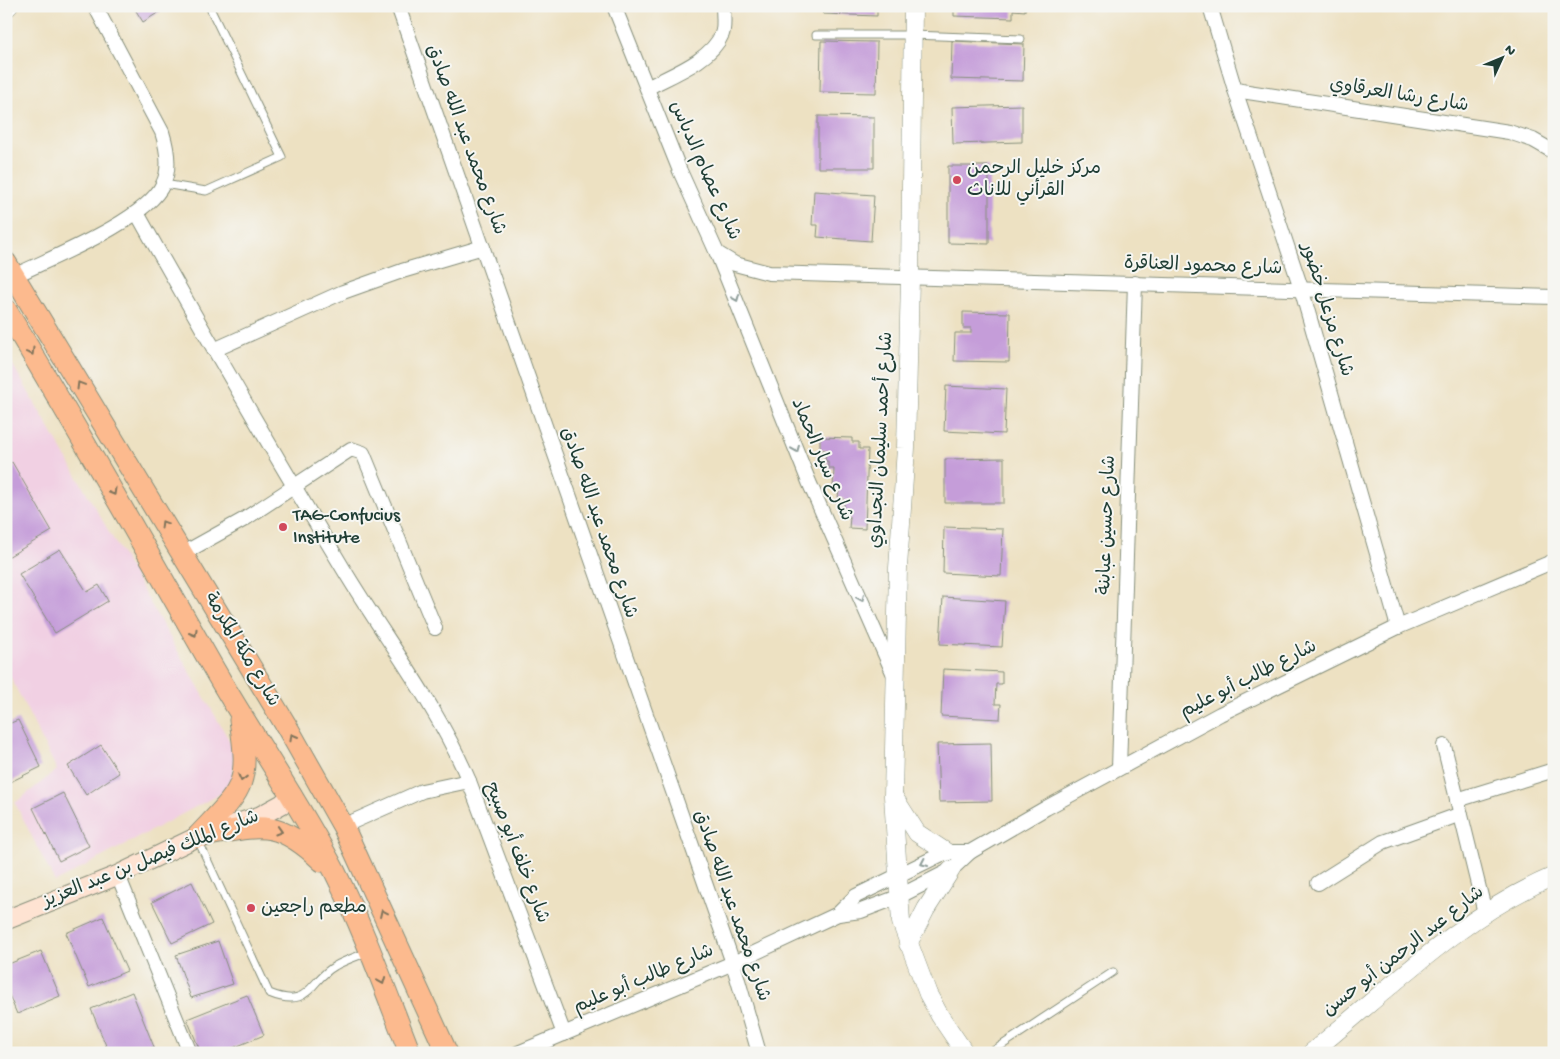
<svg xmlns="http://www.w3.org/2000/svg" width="1560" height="1059" font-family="'Gochi Hand','Playpen Sans Arabic',sans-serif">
	<rect width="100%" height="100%" fill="#f6f6f2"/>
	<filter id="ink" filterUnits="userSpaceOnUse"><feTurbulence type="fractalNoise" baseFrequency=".02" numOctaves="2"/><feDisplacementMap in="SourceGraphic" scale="10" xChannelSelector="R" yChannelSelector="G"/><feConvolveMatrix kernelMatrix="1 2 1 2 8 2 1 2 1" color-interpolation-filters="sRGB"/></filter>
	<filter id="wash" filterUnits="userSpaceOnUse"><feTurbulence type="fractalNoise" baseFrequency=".0096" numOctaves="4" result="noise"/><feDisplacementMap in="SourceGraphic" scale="20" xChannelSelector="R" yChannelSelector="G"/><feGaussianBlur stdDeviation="1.12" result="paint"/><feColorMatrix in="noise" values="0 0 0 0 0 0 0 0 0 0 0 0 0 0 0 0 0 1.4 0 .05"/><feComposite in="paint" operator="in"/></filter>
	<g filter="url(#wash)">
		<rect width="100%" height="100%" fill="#ede1c2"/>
		<path fill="#f1d0e3" d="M6 353 236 752 231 788 55 882 15 803 57 770 6 668Z"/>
		<g id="blocks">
			<g fill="#c59dd9">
				<path d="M133 6H169L143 22Z"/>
				<path d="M823 6H877V16L823 14Z"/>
				<path d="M954 6H1025V11L1013 10V18L954 16Z"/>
				<path d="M821 41 877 42 876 93 820 92Z"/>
				<path d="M952 41 1024 44 1023 81 951 79Z"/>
				<path d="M1022 105V142L953 144 952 107Z"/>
				<path d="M818 116 874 117V168H818Z"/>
				<path d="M948 166H989V244L948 243Z"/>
				<path d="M814 191 874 195 871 241 817 237 818 225H812Z"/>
				<path d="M963 312 1010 313 1009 362 954 361 955 333H971V328H963Z"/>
				<path d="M946 386 1006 389 1004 434 944 431Z"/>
				<path d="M820 437 852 438V442H859V449H868L865 529 849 528 850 517H844V499L838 498 839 489H833L834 468H828V461H825L826 450H820Z"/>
				<path d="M1004 458V503H945V459Z"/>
				<path d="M12 462 52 531 6 558V466Z"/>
				<path d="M944 527 1003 529 1001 576 943 573Z"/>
				<path d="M60 549 87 592 99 585 108 601 55 633 19 574Z"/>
				<path d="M943 597 1005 601 1002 647 940 644Z"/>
				<path d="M943 669 1002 672V684H996L995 704H1001L1000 719 941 716Z"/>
				<path d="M18 720 41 767 6 784V725Z"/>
				<path d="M991 743 992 801 939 802 937 744Z"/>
				<path d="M101 745 119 773 86 795 68 766Z"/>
				<path d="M63 793 89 846 59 861 33 808Z"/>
				<path d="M192 882 212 924 172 943 152 902Z"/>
				<path d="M103 917 127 971 89 987 66 933Z"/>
				<path d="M218 941 233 984 191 998 176 955Z"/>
				<path d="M41 951 60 996 17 1014 6 988V965Z"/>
				<path d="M132 992 154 1047 139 1053H109L91 1009Z"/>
				<path d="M247 995 264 1035 221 1053H201L187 1019Z"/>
			</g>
		</g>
	</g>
	<g filter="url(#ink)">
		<use href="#blocks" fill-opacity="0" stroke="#868f7b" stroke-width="1"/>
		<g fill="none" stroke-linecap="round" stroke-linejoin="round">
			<defs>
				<g id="service">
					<path d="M816 35H912L1021 39"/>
					<path d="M164 184 206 191 282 157 209 6"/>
					<path d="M198 840 269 993C311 1010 308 981 335 966 345 960 358 956 368 952"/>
					<path d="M990 1053 1113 972"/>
				</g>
				<g id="minor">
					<path d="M398 6 733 963 759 1053"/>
					<path d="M614 6 680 171 717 253 735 264 769 273 1554 297"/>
					<path d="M1210 6 1235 90 1301 288 1398 627"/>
					<path d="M647 88C671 75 711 61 722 34 725 26 723 14 723 6"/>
					<path d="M1235 90 1509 132 1533 140 1554 152"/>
					<path d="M137 213C204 333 273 452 344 570 386 640 437 705 469 781"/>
					<path d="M717 253 809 482 895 677"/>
					<path d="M14 276C51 258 147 220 163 184 171 168 167 148 162 132L95 6"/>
					<path d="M214 350 343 292 402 271 483 247"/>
					<path d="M182 554 243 520 351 449 363 453 435 628"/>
					<path d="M1444 746 1485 913"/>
					<path d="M1119 768 1135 283"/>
					<path d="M1457 800 1554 770"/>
					<path d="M343 826 422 791 469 781 564 1034"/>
					<path d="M118 875 190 1053"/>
					<path d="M1318 883 1383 842 1461 814"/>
					<path d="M838 914 856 896 946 852H970"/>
					<path d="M518 1053 733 963 838 914 861 911 898 897 951 870 970 852 1046 808 1220 714 1398 627 1554 561"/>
				</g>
				<g id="tertiary">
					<path d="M913 6 910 278 906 448 898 568 893 796 901 922 928 994 940 1016 965 1053"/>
					<path d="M6 8 9 6"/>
					<path d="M894 797 917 833 946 852"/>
					<path d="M908 944 926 909 951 870"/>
					<path d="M1311 1053C1388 990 1462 915 1554 876"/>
				</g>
				<path id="secondary" d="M6 920 118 875 197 837 260 816 282 804 292 795"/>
				<g id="primary">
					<path d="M6 263 287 727 343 826 447 1053"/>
					<path d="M6 310C78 429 146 550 215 671 254 739 299 802 335 872 364 930 386 992 410 1053"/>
					<path d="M197 837C257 827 274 815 322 861"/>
					<path d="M197 837C241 790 251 788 240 720"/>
				</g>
			</defs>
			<use href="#service" stroke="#868f7b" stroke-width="9"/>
			<use href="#minor" stroke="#868f7b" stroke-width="16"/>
			<use href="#tertiary" stroke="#868f7b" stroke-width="19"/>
			<use href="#secondary" stroke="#868f7b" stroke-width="21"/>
			<use href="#primary" stroke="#868f7b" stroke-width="23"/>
			<use href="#service" stroke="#fff" stroke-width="7"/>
			<use href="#minor" stroke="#fff" stroke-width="14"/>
			<use href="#tertiary" stroke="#fff" stroke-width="18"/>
			<use href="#secondary" stroke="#fee3d2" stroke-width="19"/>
			<use href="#primary" stroke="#fcba8e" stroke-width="21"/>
		</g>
		<defs><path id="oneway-chevron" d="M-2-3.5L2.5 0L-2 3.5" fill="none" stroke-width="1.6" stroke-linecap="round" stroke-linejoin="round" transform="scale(1.25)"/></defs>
		<g stroke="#8f9e9a">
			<use href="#oneway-chevron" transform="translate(736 298) rotate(68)"/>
			<use href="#oneway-chevron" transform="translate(796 449) rotate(68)"/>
			<use href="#oneway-chevron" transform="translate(861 598) rotate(67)"/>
			<use href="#oneway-chevron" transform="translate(924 863) rotate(155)"/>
		</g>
		<g stroke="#82755c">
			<use href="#oneway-chevron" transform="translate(31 352) rotate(59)"/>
			<use href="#oneway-chevron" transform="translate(80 385) rotate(-121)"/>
			<use href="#oneway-chevron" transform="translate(113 492) rotate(60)"/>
			<use href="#oneway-chevron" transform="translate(164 524) rotate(-121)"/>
			<use href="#oneway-chevron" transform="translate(194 633) rotate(60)"/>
			<use href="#oneway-chevron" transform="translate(293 737) rotate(-120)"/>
			<use href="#oneway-chevron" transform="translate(242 778) rotate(104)"/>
			<use href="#oneway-chevron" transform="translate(279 831) rotate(17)"/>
			<use href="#oneway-chevron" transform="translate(383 913) rotate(-115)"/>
			<use href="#oneway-chevron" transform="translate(382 981) rotate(68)"/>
		</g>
	</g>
	<g fill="#d1495b" stroke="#f6f6f2" stroke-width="2">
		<circle cx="957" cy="180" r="5"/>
		<circle cx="283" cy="527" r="5"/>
		<circle cx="251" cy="908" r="5"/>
	</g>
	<g text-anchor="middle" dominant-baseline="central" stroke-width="4" stroke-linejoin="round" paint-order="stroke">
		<g font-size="19" fill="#1f3d34" stroke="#f6f6f2">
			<text transform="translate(1399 96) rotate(9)">شارع رشا العرقاوي</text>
			<text transform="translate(465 140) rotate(70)">شارع محمد عبد الله صادق</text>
			<text transform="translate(704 171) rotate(66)">شارع عصام الدباس</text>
			<text transform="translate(1203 267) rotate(2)">شارع محمود العناقرة</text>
			<text transform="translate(1326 310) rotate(73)">شارع مزعل خضور</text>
			<text transform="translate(882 440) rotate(-87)">شارع أحمد سليمان النجداوي</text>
			<text transform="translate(821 460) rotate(67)">شارع سيار الحماد</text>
			<text transform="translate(598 523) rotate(71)">شارع محمد عبد الله صادق</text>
			<text transform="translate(1108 525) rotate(-88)">شارع حسين عبابنة</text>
			<text transform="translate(241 650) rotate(59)">شارع مكة المكرمة</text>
			<text transform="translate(1249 680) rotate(-27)">شارع طالب أبو عليم</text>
			<text transform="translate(516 853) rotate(69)">شارع خلف أبو صبيح</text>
			<text transform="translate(151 860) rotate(-22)">شارع الملك فيصل بن عبد العزيز</text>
			<text transform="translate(731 906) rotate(71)">شارع محمد عبد الله صادق</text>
			<text transform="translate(1404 952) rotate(-38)">شارع عبد الرحمن أبو حسن</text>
			<text transform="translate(644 980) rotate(-23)">شارع طالب أبو عليم</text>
		</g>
		<g font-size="19" fill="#1f3d34" stroke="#f6f6f2" text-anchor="start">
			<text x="967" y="169">مركز خليل الرحمن<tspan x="967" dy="22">القرأني للاناث</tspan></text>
			<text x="293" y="516">TAG-Confucius<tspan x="293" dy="22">Institute</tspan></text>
			<text x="261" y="908">مطعم راجعين</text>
		</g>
	</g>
	<rect width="1560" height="1059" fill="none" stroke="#f6f6f2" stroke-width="25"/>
	<g transform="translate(1502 58) rotate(46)" stroke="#f6f6f2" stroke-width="4" paint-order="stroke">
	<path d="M0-4L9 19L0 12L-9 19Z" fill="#1f3d34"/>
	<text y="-8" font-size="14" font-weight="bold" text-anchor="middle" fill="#1f3d34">N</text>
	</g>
</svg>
